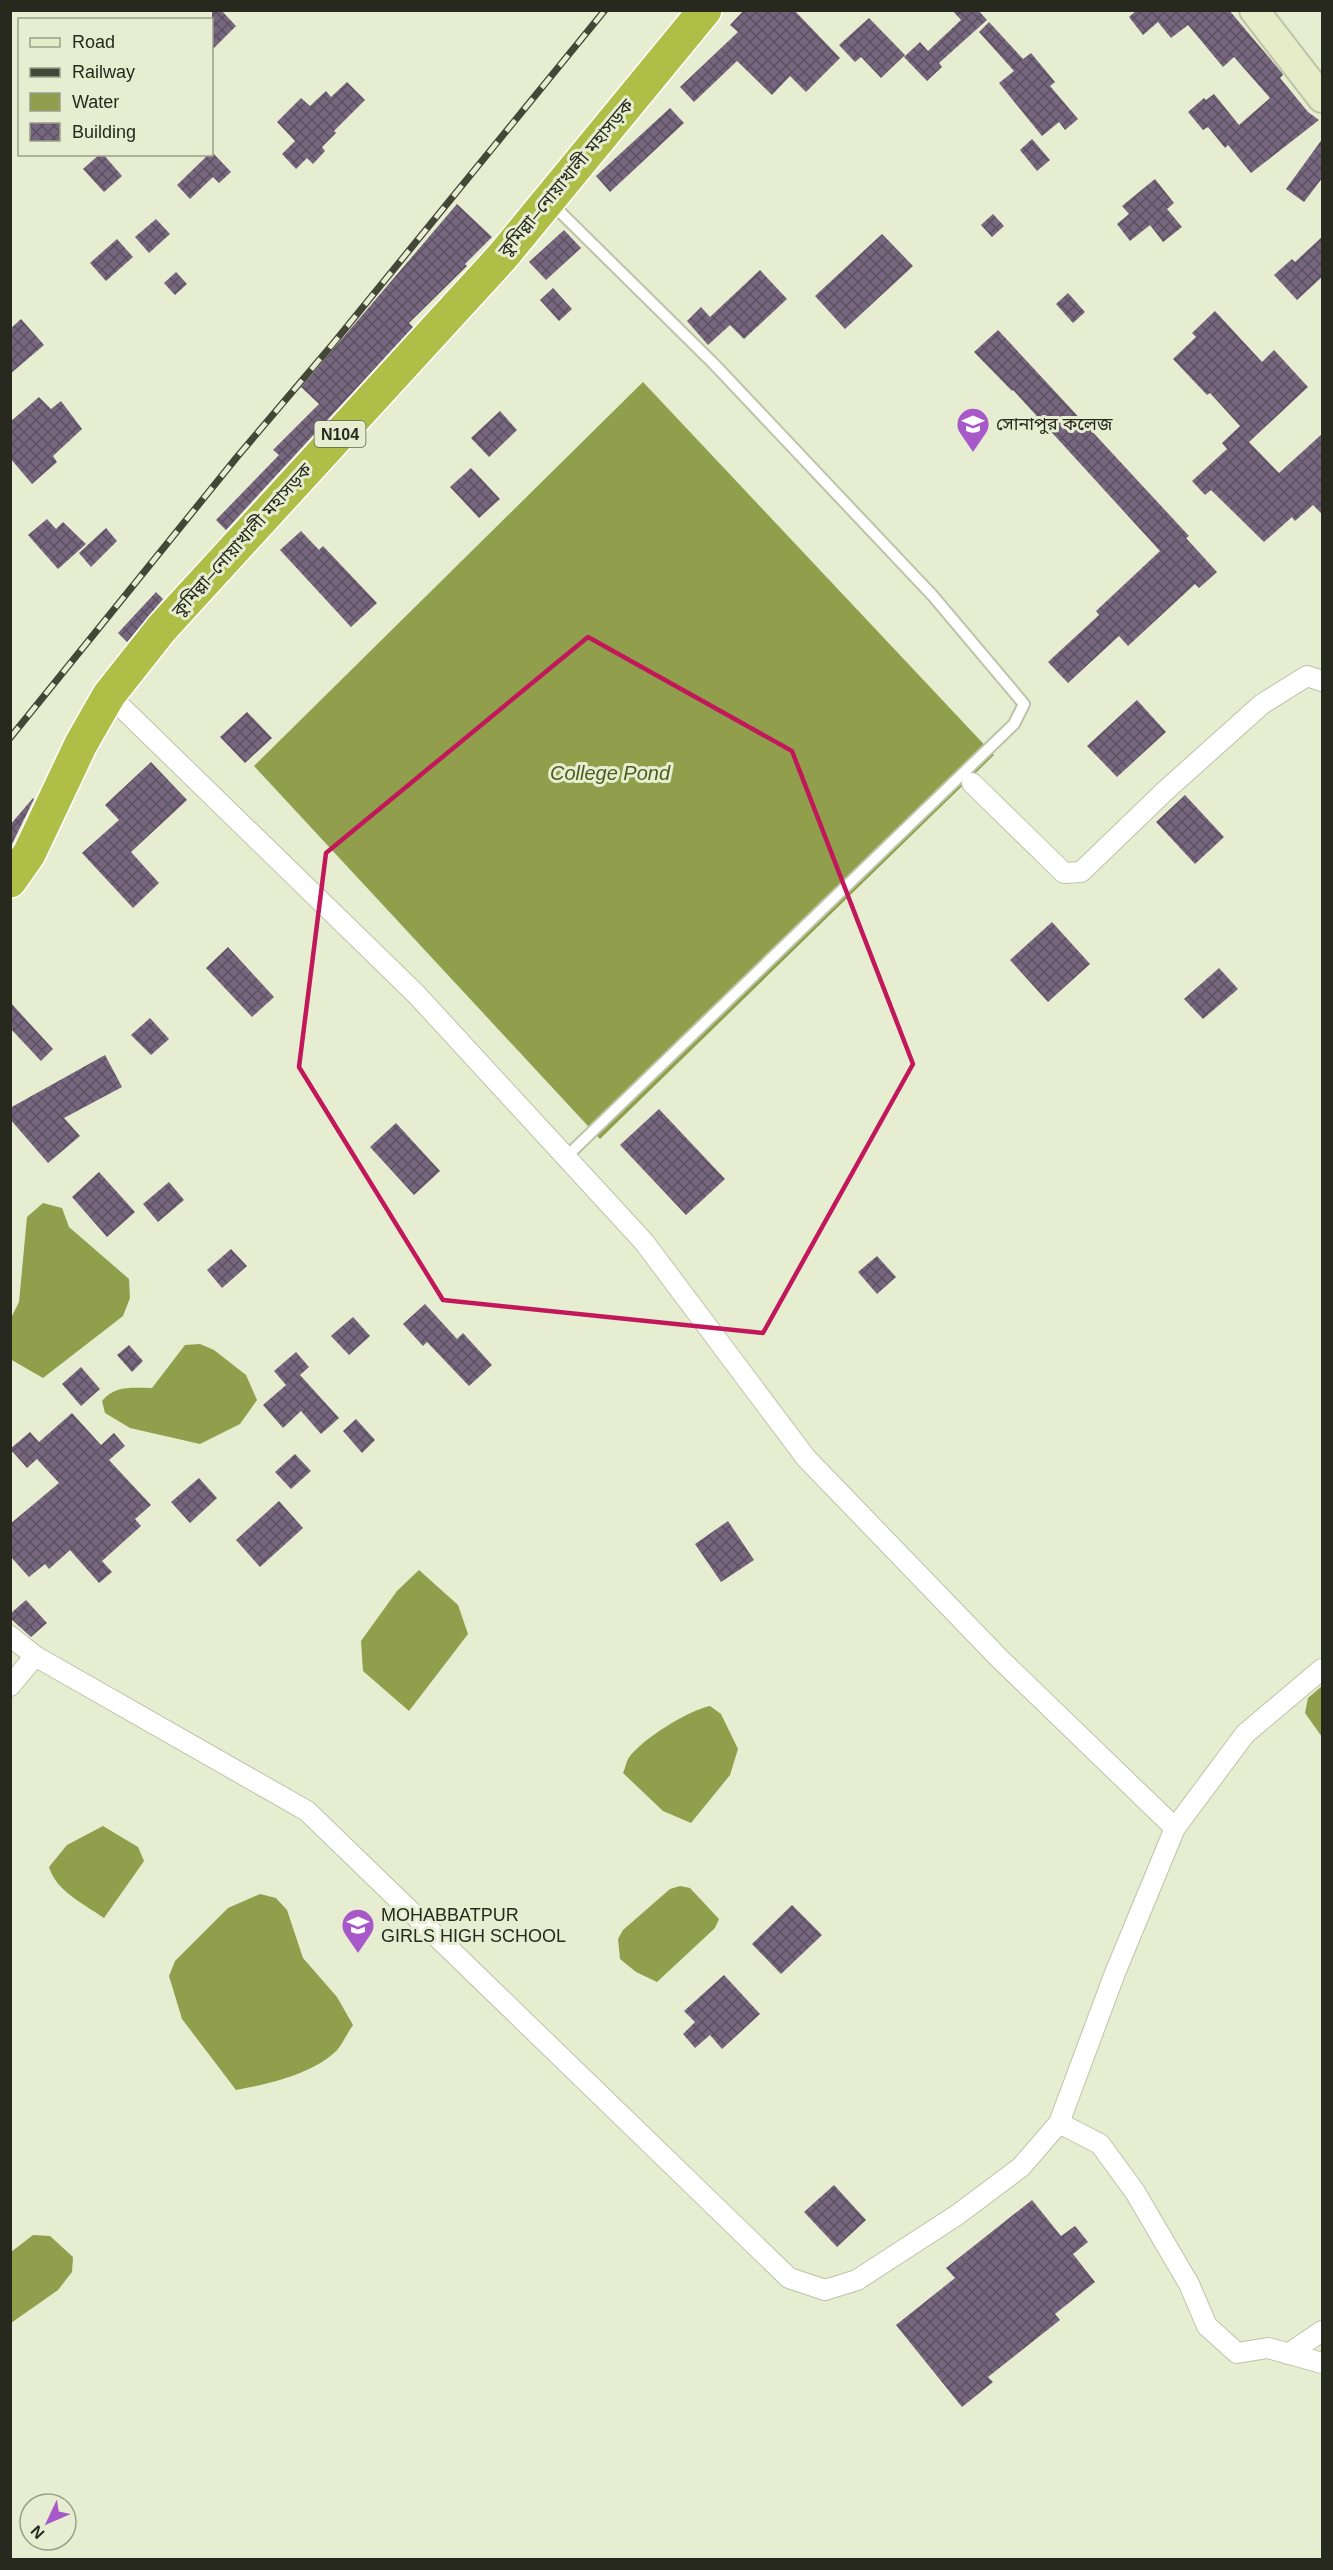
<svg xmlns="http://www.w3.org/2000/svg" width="1333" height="2570" font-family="Helvetica,'Noto Sans Bengali',sans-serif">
	<defs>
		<pattern id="building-cross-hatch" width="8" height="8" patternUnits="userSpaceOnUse" patternTransform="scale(1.5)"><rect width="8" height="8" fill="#76677e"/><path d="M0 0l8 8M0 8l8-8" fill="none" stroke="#5c5061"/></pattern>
	</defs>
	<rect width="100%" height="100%" fill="#e7edd0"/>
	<g fill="#919e4c">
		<path d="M643 382 994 755 600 1139 254 766Z"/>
		<path d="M43 1203 62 1208 69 1227 129 1279 130 1298 123 1316 43 1378 10 1359 11 1318 19 1302 27 1217Z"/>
		<path d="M200 1344 214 1350 246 1375 257 1400 240 1424 200 1444 130 1428 105 1413 102 1401C115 1385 132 1388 152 1388L185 1345Z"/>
		<path d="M419 1570 458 1605 468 1634 409 1711 363 1671 361 1641 397 1591Z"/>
		<path d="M1322 1686V1737L1305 1713 1308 1698Z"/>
		<path d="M710 1706 721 1714 738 1749 730 1775 691 1823 663 1811 623 1773C625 1769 626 1763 628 1759 640 1740 689 1710 710 1706Z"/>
		<path d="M103 1826 138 1847 144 1861 104 1918C84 1904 56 1891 49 1867L67 1845Z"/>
		<path d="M680 1886 690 1888 719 1919 715 1928 657 1982 636 1972 620 1959 618 1939 623 1930 670 1889Z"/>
		<path d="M260 1894 276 1898 287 1910 303 1958 337 1997 353 2025C347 2033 342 2046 335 2052 310 2075 268 2084 236 2090L182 2019 169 1976 175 1961 228 1908Z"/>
		<path d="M33 2235 50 2236 73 2257 72 2272 58 2290 11 2323V2252Z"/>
	</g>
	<g fill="url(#building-cross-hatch)">
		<path d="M212 10H221L236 26 212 50Z"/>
		<path d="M744 10H794L840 58 806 92 790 76 772 95 737 61 694 102 680 87 738 32 730 25Z"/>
		<path d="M952 10H978L987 20 939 63 942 67 927 81 904 57 920 42 928 51 961 20Z"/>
		<path d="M1137 10H1229L1282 73 1283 75 1280 78 1308 112 1319 120 1251 173 1228 145 1225 148 1208 127 1203 130 1188 112 1204 98 1206 100 1214 94 1239 125 1270 98 1234 57 1223 67 1188 25 1171 38 1158 22 1143 35 1129 17Z"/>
		<path d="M869 18 905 55 881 78 861 57 855 62 839 45Z"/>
		<path d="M989 22 1023 59 1031 53 1055 82 1050 86 1078 119 1065 130 1059 122 1042 136 999 83 1014 71 979 32Z"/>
		<path d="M347 82 365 100 334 131 336 133 322 147 325 151 313 164 307 158 296 169 282 154 295 141 277 122 301 98 310 106 326 91 331 97Z"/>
		<path d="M670 108 684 123 610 192 596 176Z"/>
		<path d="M1323 138V177L1304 202 1286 189Z"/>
		<path d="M1032 139 1050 160 1037 171 1020 150Z"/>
		<path d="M212 152 231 172 219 183 213 177 190 199 177 185 209 154H212Z"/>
		<path d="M100 154H103L122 176 104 192 83 169Z"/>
		<path d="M1155 179 1174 203 1167 209 1182 227 1163 242 1150 225 1130 241 1117 224 1129 214 1122 206Z"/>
		<path d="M457 204 492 237 465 264 467 266 409 323 413 327 226 530 216 520 279 455 273 450 319 404 301 387Z"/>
		<path d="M993 214 1004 226 992 237 981 225Z"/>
		<path d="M156 219 170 234 149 253 135 237Z"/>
		<path d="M564 230 581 248 546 280 529 262Z"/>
		<path d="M882 234 913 266 845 329 815 296Z"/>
		<path d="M1323 236V276L1297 300 1274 275 1292 259 1295 262Z"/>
		<path d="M117 239 133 257 106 281 90 263Z"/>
		<path d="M760 270 787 299 744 339 730 325 708 345 687 321 701 307 710 317Z"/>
		<path d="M176 272 187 284 175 295 164 283Z"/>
		<path d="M553 288 572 309 559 321 540 300Z"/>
		<path d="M1068 293 1085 312 1073 323 1056 304Z"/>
		<path d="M1215 311 1262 362 1274 350 1308 387 1249 442 1279 473 1323 433V515L1313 505 1295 521 1292 517 1264 542 1211 490 1205 495 1192 481 1227 449 1222 443 1240 426 1210 393 1207 395 1173 359 1196 337 1192 333Z"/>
		<path d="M21 319 44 345 10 374V329Z"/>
		<path d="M998 330 1189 536 1186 538 1217 572 1199 588 1195 584 1128 646 1119 636 1068 683 1048 662 1099 615 1096 611 1160 551 1013 390 1012 391 974 352Z"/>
		<path d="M39 397 51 409 61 401 82 429 53 456 57 462 32 484 10 458V422Z"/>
		<path d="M500 411 517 430 489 457 471 438Z"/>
		<path d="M471 468 500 499 479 518 450 487Z"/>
		<path d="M47 519 56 529 63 522 86 544 58 569 28 535Z"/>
		<path d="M106 528 117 541 91 567 79 553Z"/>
		<path d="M301 531 319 550 323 546 377 603 351 627 280 550Z"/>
		<path d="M156 592 163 599 127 642 118 633Z"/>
		<path d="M1137 700 1166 732 1117 777 1087 746Z"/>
		<path d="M247 712 272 738 245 763 220 737Z"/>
		<path d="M151 762 187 800 131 852 159 883 133 908 82 853 119 820 105 805Z"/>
		<path d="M1185 795 1224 837 1195 864 1156 822Z"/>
		<path d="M33 798 34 799 10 848V825Z"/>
		<path d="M1052 922 1090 964 1048 1002 1010 960Z"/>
		<path d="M228 947 274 997 252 1017 206 968Z"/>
		<path d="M1219 968 1238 989 1203 1019 1184 999Z"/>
		<path d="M10 1002 53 1049 41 1061 10 1028Z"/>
		<path d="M150 1018 169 1039 151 1055 131 1035Z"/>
		<path d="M105 1055 122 1087 64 1118 80 1136 48 1163 10 1119V1108Z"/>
		<path d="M659 1109 725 1179 686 1215 620 1145Z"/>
		<path d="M396 1123 440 1171 414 1195 370 1147Z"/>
		<path d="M99 1172 135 1212 107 1237 72 1197Z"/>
		<path d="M169 1182 184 1200 158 1222 143 1204Z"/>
		<path d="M231 1249 247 1266 222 1288 207 1270Z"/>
		<path d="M877 1256 896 1277 877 1294 858 1272Z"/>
		<path d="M425 1304 457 1339 463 1333 492 1365 469 1386 427 1342 423 1346 403 1324Z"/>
		<path d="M353 1317 370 1336 349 1355 331 1336Z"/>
		<path d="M129 1345 143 1361 132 1372 117 1355Z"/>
		<path d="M296 1352 309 1367 300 1375 339 1418 321 1434 301 1411 283 1428 263 1405 286 1385 274 1371Z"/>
		<path d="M81 1367 100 1389 81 1406 62 1384Z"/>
		<path d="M72 1413 101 1445 114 1433 125 1446 109 1460 151 1505 135 1519 141 1526 102 1561 112 1572 99 1583 70 1550 49 1569 45 1564 29 1577 10 1556V1524L59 1483 37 1459 27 1468 10 1449 30 1432 39 1442Z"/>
		<path d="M356 1419 375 1440 362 1453 343 1431Z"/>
		<path d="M295 1454 311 1471 291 1489 275 1472Z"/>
		<path d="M199 1478 217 1498 190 1523 171 1502Z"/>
		<path d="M279 1501 303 1528 260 1567 236 1540Z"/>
		<path d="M728 1521 754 1560 721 1582 695 1544Z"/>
		<path d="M26 1600 47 1623 31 1637 10 1618V1614Z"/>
		<path d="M792 1905 822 1935 781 1974 752 1944Z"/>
		<path d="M724 1975 760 2014 722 2049 710 2035 695 2048 683 2034 695 2022 684 2011Z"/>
		<path d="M834 2185 866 2220 837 2247 804 2212Z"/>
		<path d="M1032 2200 1061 2236 1075 2226 1088 2242 1073 2254 1095 2282 1055 2314 1060 2320 988 2377 993 2382 962 2407 896 2325 955 2278 946 2268Z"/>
	</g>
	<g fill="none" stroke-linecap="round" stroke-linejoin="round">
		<defs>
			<path id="lane" d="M551 203 713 363 933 596 1024 704 1014 724 566 1157"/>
			<g id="street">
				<path d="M109 695 416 994 644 1242 806 1458 999 1658 1175 1828"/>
				<path d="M972 783 1064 873 1081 872 1165 791 1262 704 1307 676 1322 681"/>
				<path d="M10 1636 35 1656 307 1811 789 2278 825 2290 857 2280 957 2215 1021 2167 1059 2123 1115 1973 1175 1828 1245 1734 1322 1669"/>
				<path d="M10 1686 35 1656"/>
				<path d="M1059 2123 1100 2144 1135 2192 1189 2284 1207 2326 1237 2353 1268 2348 1322 2363"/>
				<path d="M1288 2354 1322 2331"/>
			</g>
			<path id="secondary" d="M1254 10 1322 98"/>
			<path id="highway" d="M10 881 29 854 81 744 109 695 162 628 502 257 705 10"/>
		</defs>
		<use href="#lane" stroke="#bdc3a7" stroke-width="14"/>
		<use href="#street" stroke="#bdc3a7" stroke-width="22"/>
		<use href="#secondary" stroke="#bdc3a7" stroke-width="32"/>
		<use href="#highway" stroke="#fff" stroke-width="36"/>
		<use href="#lane" stroke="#fff" stroke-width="10"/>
		<use href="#street" stroke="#fff" stroke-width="20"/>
		<use href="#secondary" stroke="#e7ecc8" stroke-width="28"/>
		<use href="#highway" stroke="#aebe47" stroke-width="33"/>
		<defs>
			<path id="rail" d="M10 738 237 457 332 345 605 10"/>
		</defs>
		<use href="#rail" stroke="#444638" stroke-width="7"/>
		<use href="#rail" stroke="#e7edd0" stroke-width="4.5" stroke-dasharray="14" stroke-linecap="butt"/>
	</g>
	<path fill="none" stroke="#c2185b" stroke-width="4.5" stroke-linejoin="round" d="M588 637 792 751 913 1064 763 1333 443 1300 299 1067 326 853Z"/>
	<defs>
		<symbol id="university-pin" viewBox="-11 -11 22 30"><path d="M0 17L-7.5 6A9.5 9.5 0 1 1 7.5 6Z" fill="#a758c9" stroke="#e7edd0"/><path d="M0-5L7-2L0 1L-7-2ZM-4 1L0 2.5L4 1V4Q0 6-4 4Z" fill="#fff"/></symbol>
		<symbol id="school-pin" viewBox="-11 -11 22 30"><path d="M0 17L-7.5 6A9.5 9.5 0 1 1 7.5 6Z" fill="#a758c9" stroke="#e7edd0"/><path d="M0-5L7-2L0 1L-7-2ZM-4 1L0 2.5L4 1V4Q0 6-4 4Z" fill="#fff"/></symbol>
	</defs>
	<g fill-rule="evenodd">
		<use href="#university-pin" x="954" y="405" width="38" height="52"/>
		<use href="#school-pin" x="339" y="1906" width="38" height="52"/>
	</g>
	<g text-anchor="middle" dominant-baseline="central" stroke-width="6" stroke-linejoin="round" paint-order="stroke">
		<rect fill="#e7edd0" stroke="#616453" stroke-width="1.5" x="314.5" y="421" width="51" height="26" rx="4.5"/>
		<g font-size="16" font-weight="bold" fill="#27291e">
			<text x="340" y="434">N104</text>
		</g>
		<g font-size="18" fill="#27291e" stroke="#e7edd0">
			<text transform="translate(566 178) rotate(-50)">কুমিল্লা–নোয়াখালী মহাসড়ক</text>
			<text transform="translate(242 540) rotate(-48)">কুমিল্লা–নোয়াখালী মহাসড়ক</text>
		</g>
		<g font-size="18" fill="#27291e" stroke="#e7edd0" text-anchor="start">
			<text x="996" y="424">সোনাপুর কলেজ</text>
			<text x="381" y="1915">MOHABBATPUR<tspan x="381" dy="21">GIRLS HIGH SCHOOL</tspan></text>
		</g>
		<g font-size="20" font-style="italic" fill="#515a1e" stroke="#e7edd0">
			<text x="610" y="773">College Pond</text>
		</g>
	</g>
	<rect width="1333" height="2570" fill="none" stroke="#27291e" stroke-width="24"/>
	<rect x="18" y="18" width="195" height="138" fill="#e7edd0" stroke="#9a9f89" stroke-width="1.5"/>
	<rect x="30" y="38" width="30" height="9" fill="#e7ecc8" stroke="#9a9f89" stroke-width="1.5"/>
	<text x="72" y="48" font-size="18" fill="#27291e">Road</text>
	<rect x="30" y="68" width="30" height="9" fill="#444638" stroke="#9a9f89" stroke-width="1.5"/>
	<text x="72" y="78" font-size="18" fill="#27291e">Railway</text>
	<rect x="30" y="93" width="30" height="18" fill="#919e4c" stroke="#9a9f89" stroke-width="1.5"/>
	<text x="72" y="108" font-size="18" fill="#27291e">Water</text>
	<rect x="30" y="123" width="30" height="18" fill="url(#building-cross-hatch)" stroke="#9a9f89" stroke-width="1.5"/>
	<text x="72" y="138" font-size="18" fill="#27291e">Building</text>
	<g transform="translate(48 2522) rotate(226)"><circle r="28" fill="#e7edd0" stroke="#9a9f89" stroke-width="1.5"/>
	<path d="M0-4.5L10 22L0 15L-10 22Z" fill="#a758c9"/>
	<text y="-9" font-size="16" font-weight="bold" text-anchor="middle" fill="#27291e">N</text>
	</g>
</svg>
